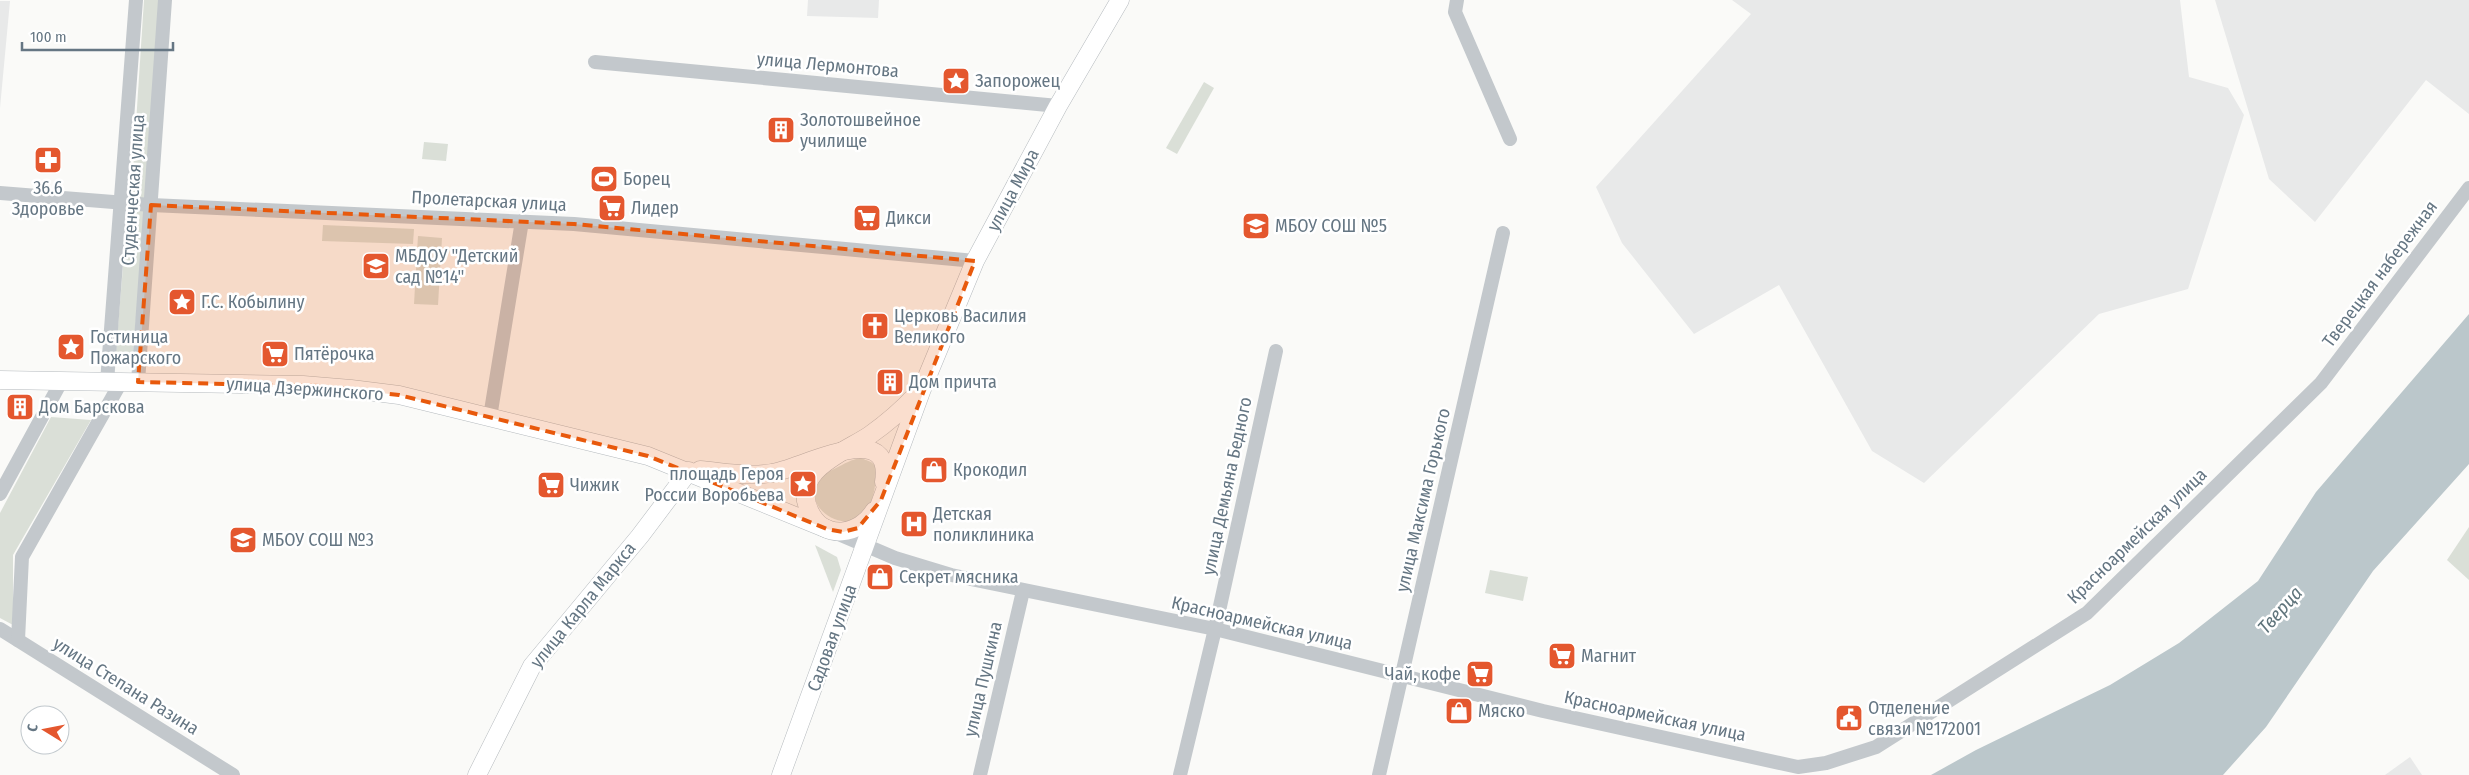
<svg xmlns="http://www.w3.org/2000/svg" width="2469" height="775" font-family="'Fira Sans Condensed',sans-serif">
	<rect width="100%" height="100%" fill="#fafaf8"/>
	<g fill="#e8e9e9">
		<path d="M808 0H879L878 18 807 16Z"/>
		<path d="M1732 0H2180L2189 77 2228 88 2244 115 2188 289 2099 314 1924 483 1872 451 1779 285 1694 334 1622 243 1596 187 1751 14Z"/>
		<path d="M2215 0H2469V114L2426 80 2315 222 2269 179Z"/>
		<path d="M0 1H10L0 108Z"/>
		<path d="M2410 757 2422 775H2385Z"/>
	</g>
	<g fill="#dadfd7">
		<path d="M144 0H162L148 201 131 200Z"/>
		<path d="M1204 82 1214 88 1177 154 1166 148Z"/>
		<path d="M424 142 448 144 446 161 422 159Z"/>
		<path d="M128 207 146 209 132 363 115 362Z"/>
		<path d="M323 225 414 229 413 244 322 241Z"/>
		<path d="M418 236 442 238 438 305 414 304Z"/>
		<path d="M51 417 91 420 13 555V625L0 618V513Z"/>
		<path d="M861 458 871 462 876 466C879 572 769 498 836 468 844 464 852 459 861 458Z"/>
		<path d="M2469 527V580L2447 560Z"/>
		<path d="M815 545 837 557 841 570 833 592Z"/>
		<path d="M1490 570 1528 577 1523 601 1485 593Z"/>
	</g>
	<path fill="#bbc7cb" d="M2469 314V464L2373 571 2266 727 2223 775H1931L1976 750 2110 685 2179 643 2258 581 2316 492Z"/>
	<g fill="none" stroke-linecap="round" stroke-linejoin="round">
		<defs>
			<g id="major">
				<path d="M0 380 303 385 351 389 399 395 648 456 827 529"/>
				<path d="M700 470C724 472 748 477 772 473 801 469 894 416 884 482"/>
				<path d="M874 511C860 535 824 541 810 512 789 471 845 452 870 435 887 423 902 410 916 395"/>
				<path d="M477 775 532 666 640 536 689 471"/>
				<path d="M781 775 922 389 975 261 1058 106 1120 0"/>
			</g>
		</defs>
		<use href="#major" stroke="#b5babe" stroke-width="19"/>
		<g stroke="#c3c8cc" stroke-width="14">
			<path d="M1457 0 1455 12 1510 139"/>
			<path d="M595 62 1058 106"/>
			<path d="M0 193 151 205 574 224 975 261"/>
			<path d="M107 382 136 0"/>
			<path d="M138 382 165 0"/>
			<path d="M490 417 522 221"/>
			<path d="M0 494 61 382"/>
			<path d="M834 532 895 558 951 575 1215 629 1543 711 1798 767 1826 763 1876 747 2087 613 2321 383 2469 188"/>
			<path d="M0 629 233 775"/>
			<path d="M18 640 22 557 121 382"/>
			<path d="M980 775 1023 591"/>
			<path d="M1180 775 1215 629 1276 351"/>
			<path d="M1379 775 1503 233"/>
		</g>
		<use href="#major" stroke="#fff" stroke-width="18"/>
	</g>
	<path fill="#e8590c" fill-opacity="0.2" stroke="#e8590c" stroke-width="4" stroke-dasharray="10 6" stroke-linejoin="round" d="M151 205 574 224 975 261 881 500 858 528 843 532 827 529 648 456 399 395 319 386 138 382Z"/>
	<defs>
		<symbol id="sight-square" viewBox="-11 -11 22 22"><rect x="-9" y="-9" width="18" height="18" rx="4" fill="#e4572e" stroke="#fff"/><path d="M0-6L1.8-2.2L6-1.7L2.9 1.2L3.7 5.4L0 3.3L-3.7 5.4L-2.9 1.2L-6-1.7L-1.8-2.2Z" fill="#fff"/></symbol>
		<symbol id="building-square" viewBox="-11 -11 22 22"><rect x="-9" y="-9" width="18" height="18" rx="4" fill="#e4572e" stroke="#fff"/><path d="M-4-6H4V6H1V3H-1V6H-4ZM-2.5-4.3h1.7v1.8h-1.7ZM.8-4.3h1.7v1.8H.8ZM-2.5-1h1.7V.8h-1.7ZM.8-1h1.7V.8H.8Z" fill="#fff"/></symbol>
		<symbol id="pharmacy-square" viewBox="-11 -11 22 22"><rect x="-9" y="-9" width="18" height="18" rx="4" fill="#e4572e" stroke="#fff"/><path d="M-2-6h4v4h4v4h-4v4h-4v-4h-4v-4h4Z" fill="#fff"/></symbol>
		<symbol id="stadium-square" viewBox="-11 -11 22 22"><rect x="-9" y="-9" width="18" height="18" rx="4" fill="#e4572e" stroke="#fff"/><path d="M0-5a6.5 5 0 1 0 0 10a6.5 5 0 1 0 0-10ZM-3.5-1.8h7v3.6h-7Z" fill="#fff"/></symbol>
		<symbol id="supermarket-square" viewBox="-11 -11 22 22"><rect x="-9" y="-9" width="18" height="18" rx="4" fill="#e4572e" stroke="#fff"/><path d="M-6-5.5h2.5l.6 2H6L4.5 2H-2.5L-4.4-4H-6ZM-1.5 3.2a1.3 1.3 0 1 0 .1 0ZM3 3.2a1.3 1.3 0 1 0 .1 0Z" fill="#fff"/></symbol>
		<symbol id="school-square" viewBox="-11 -11 22 22"><rect x="-9" y="-9" width="18" height="18" rx="4" fill="#e4572e" stroke="#fff"/><path d="M0-5L7-2L0 1L-7-2ZM-4 1L0 2.5L4 1V4Q0 6-4 4Z" fill="#fff"/></symbol>
		<symbol id="church-square" viewBox="-11 -11 22 22"><rect x="-9" y="-9" width="18" height="18" rx="4" fill="#e4572e" stroke="#fff"/><path d="M-1.2-6h2.4v3.5h3.3v2.4h-3.3V6h-2.4V-.1h-3.3v-2.4h3.3Z" fill="#fff"/></symbol>
		<symbol id="shop-square" viewBox="-11 -11 22 22"><rect x="-9" y="-9" width="18" height="18" rx="4" fill="#e4572e" stroke="#fff"/><path d="M-5-2.5h2.3a2.7 3.5 0 0 1 5.4 0H5L5.5 6h-11ZM-1.5-2.5h3a1.5 2.3 0 0 0-3 0Z" fill="#fff"/></symbol>
		<symbol id="hospital-square" viewBox="-11 -11 22 22"><rect x="-9" y="-9" width="18" height="18" rx="4" fill="#e4572e" stroke="#fff"/><path d="M-5-5h3v3.5h4V-5h3V5h-3V1.5h-4V5h-3Z" fill="#fff"/></symbol>
		<symbol id="civic-square" viewBox="-11 -11 22 22"><rect x="-9" y="-9" width="18" height="18" rx="4" fill="#e4572e" stroke="#fff"/><path d="M-.6-6.5H3V-4.5H.6V-3L4-1V1h2V6H-6V1h2V-1L-.6-3ZM-1.2 2.5V6h2.4V2.5Z" fill="#fff"/></symbol>
	</defs>
	<g fill-rule="evenodd">
		<use href="#sight-square" x="940" y="65" width="32" height="32"/>
		<use href="#building-square" x="765" y="114" width="32" height="32"/>
		<use href="#pharmacy-square" x="32" y="144" width="32" height="32"/>
		<use href="#stadium-square" x="588" y="163" width="32" height="32"/>
		<use href="#supermarket-square" x="596" y="192" width="32" height="32"/>
		<use href="#supermarket-square" x="851" y="202" width="32" height="32"/>
		<use href="#school-square" x="1240" y="210" width="32" height="32"/>
		<use href="#school-square" x="360" y="250" width="32" height="32"/>
		<use href="#sight-square" x="166" y="286" width="32" height="32"/>
		<use href="#church-square" x="859" y="310" width="32" height="32"/>
		<use href="#sight-square" x="55" y="331" width="32" height="32"/>
		<use href="#supermarket-square" x="259" y="338" width="32" height="32"/>
		<use href="#building-square" x="874" y="366" width="32" height="32"/>
		<use href="#building-square" x="4" y="391" width="32" height="32"/>
		<use href="#shop-square" x="918" y="454" width="32" height="32"/>
		<use href="#sight-square" x="787" y="468" width="32" height="32"/>
		<use href="#supermarket-square" x="535" y="469" width="32" height="32"/>
		<use href="#hospital-square" x="898" y="508" width="32" height="32"/>
		<use href="#school-square" x="227" y="524" width="32" height="32"/>
		<use href="#shop-square" x="864" y="561" width="32" height="32"/>
		<use href="#supermarket-square" x="1546" y="640" width="32" height="32"/>
		<use href="#supermarket-square" x="1464" y="658" width="32" height="32"/>
		<use href="#shop-square" x="1443" y="695" width="32" height="32"/>
		<use href="#civic-square" x="1833" y="702" width="32" height="32"/>
	</g>
	<g text-anchor="middle" dominant-baseline="central" stroke-width="5" stroke-linejoin="round" paint-order="stroke">
		<g font-size="18" fill="#657683" stroke="#fff">
			<text transform="translate(828 65) rotate(5)">улица Лермонтова</text>
			<text transform="translate(133 190) rotate(-86)">Студенческая улица</text>
			<text transform="translate(1013 190) rotate(-62)">улица Мира</text>
			<text transform="translate(489 201) rotate(3)">Пролетарская улица</text>
			<text transform="translate(2380 274) rotate(-53)">Тверецкая набережная</text>
			<text transform="translate(305 389) rotate(4)">улица Дзержинского</text>
			<text transform="translate(1227 486) rotate(-78)">улица Демьяна Бедного</text>
			<text transform="translate(1423 500) rotate(-77)">улица Максима Горького</text>
			<text transform="translate(2137 536) rotate(-44)">Красноармейская улица</text>
			<text transform="translate(583 605) rotate(-51)">улица Карла Маркса</text>
			<text transform="translate(1262 623) rotate(13)">Красноармейская улица</text>
			<text transform="translate(832 638) rotate(-70)">Садовая улица</text>
			<text transform="translate(983 679) rotate(-77)">улица Пушкина</text>
			<text transform="translate(126 686) rotate(32)">улица Степана Разина</text>
			<text transform="translate(1655 716) rotate(12)">Красноармейская улица</text>
		</g>
		<g font-size="18" fill="#657683" stroke="#fff" text-anchor="start">
			<text x="975" y="81">Запорожец</text>
			<text x="800" y="120">Золотошвейное<tspan x="800" dy="21">училище</tspan></text>
			<text x="623" y="179">Борец</text>
			<text x="48" y="188" text-anchor="middle">36.6<tspan x="48" dy="21">Здоровье</tspan></text>
			<text x="631" y="208">Лидер</text>
			<text x="886" y="218">Дикси</text>
			<text x="1275" y="226">МБОУ СОШ №5</text>
			<text x="395" y="256">МБДОУ "Детский<tspan x="395" dy="21">сад №14"</tspan></text>
			<text x="201" y="302">Г.С. Кобылину</text>
			<text x="894" y="316">Церковь Василия<tspan x="894" dy="21">Великого</tspan></text>
			<text x="90" y="337">Гостиница<tspan x="90" dy="21">Пожарского</tspan></text>
			<text x="294" y="354">Пятёрочка</text>
			<text x="909" y="382">Дом причта</text>
			<text x="39" y="407">Дом Барскова</text>
			<text x="953" y="470">Крокодил</text>
			<text x="784" y="474" text-anchor="end">площадь Героя<tspan x="784" dy="21">России Воробьева</tspan></text>
			<text x="570" y="485">Чижик</text>
			<text x="933" y="514">Детская<tspan x="933" dy="21">поликлиника</tspan></text>
			<text x="262" y="540">МБОУ СОШ №3</text>
			<text x="899" y="577">Секрет мясника</text>
			<text x="1581" y="656">Магнит</text>
			<text x="1461" y="674" text-anchor="end">Чай, кофе</text>
			<text x="1868" y="708">Отделение<tspan x="1868" dy="21">связи №172001</tspan></text>
			<text x="1478" y="711">Мяско</text>
		</g>
		<g font-size="19" font-style="italic" fill="#60757c" stroke="#fff">
			<text transform="translate(2280 610) rotate(-48)">Тверца</text>
		</g>
	</g>
	<g transform="translate(45 730) rotate(280)"><circle r="24" fill="#ffffff" stroke="#c1c8cd"/>
	<path d="M0-4L9 19L0 12L-9 19Z" fill="#e4572e"/>
	<text y="-8" font-size="14" font-weight="bold" text-anchor="middle" fill="#657683">С</text>
	</g>
	<path d="M22 42v8h151v-8" fill="none" stroke="#657683" stroke-width="2.5"/>
	<text x="30" y="42" font-size="15" fill="#657683" stroke="#ffffff" stroke-width="4" paint-order="stroke">100 m</text>
</svg>
